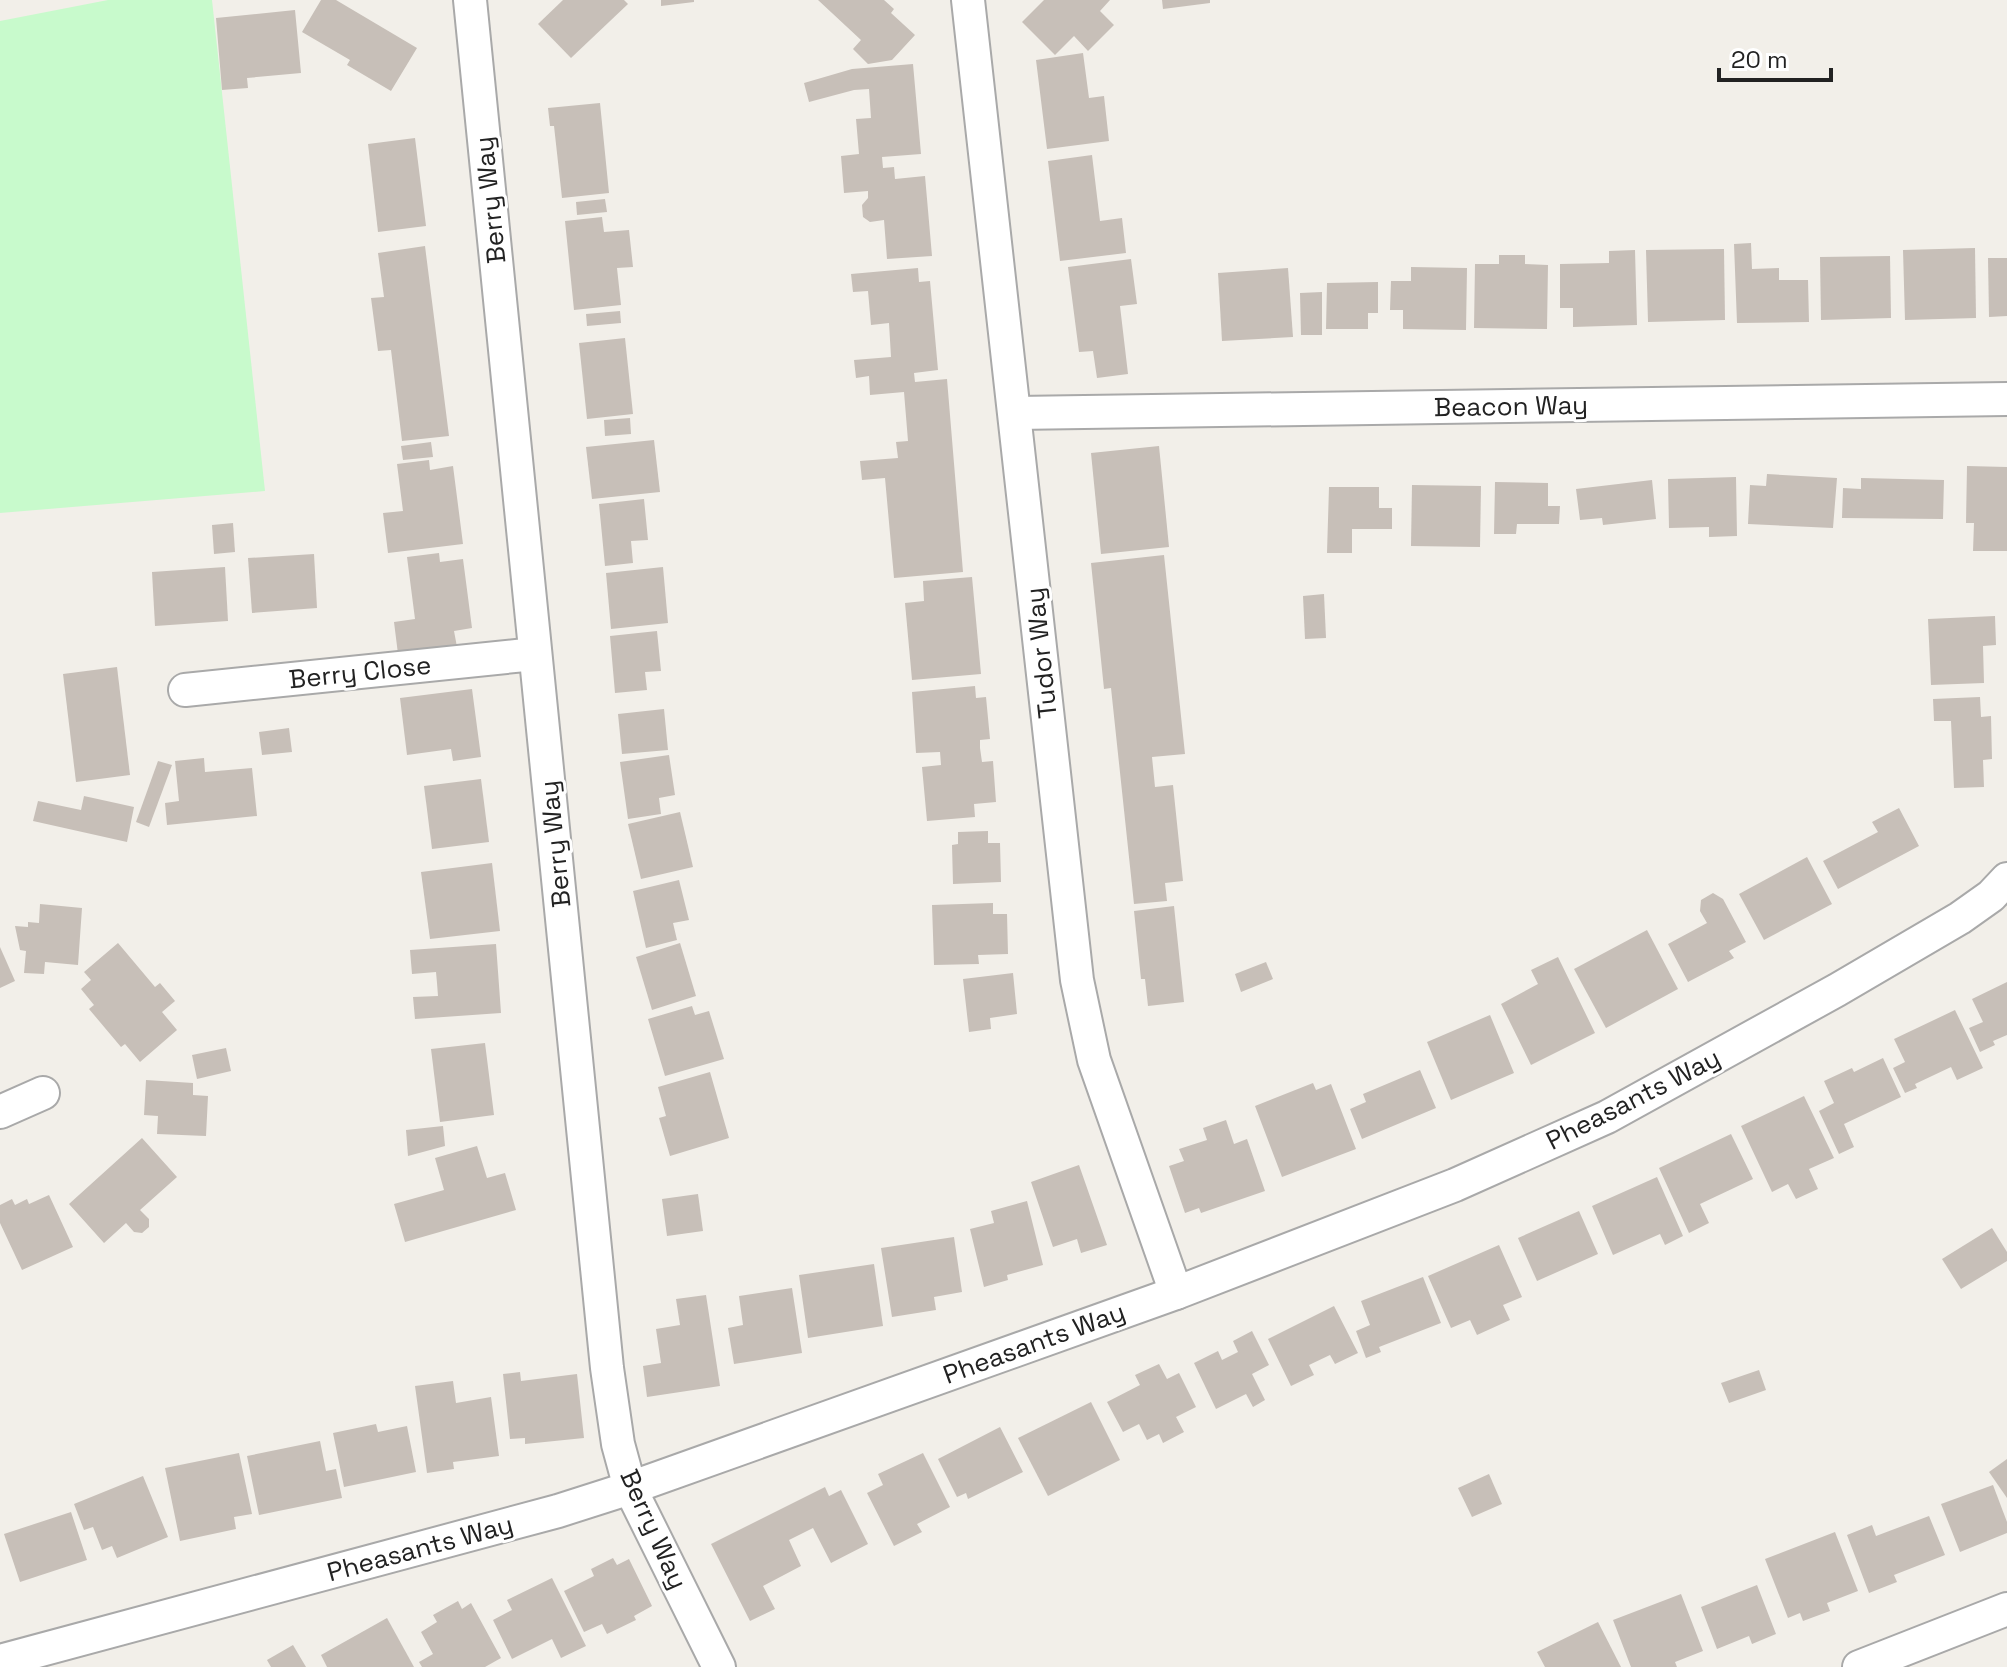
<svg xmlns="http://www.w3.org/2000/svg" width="2007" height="1667" font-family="'Space Grotesk',sans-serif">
	<rect width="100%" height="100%" fill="#f2efe9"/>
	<path fill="#c8facc" d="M108 0H212L265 491 0 513V21Z"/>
	<g fill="#c7bfb8">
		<path d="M321 0H336L417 48 391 91 347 65 350 60 302 32Z"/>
		<path d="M563 0H624L628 4 571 58 538 24Z"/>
		<path d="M661 0H694V2L661 6Z"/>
		<path d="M818 0H884L894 9 891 13 915 35 892 60 868 64 853 49 861 40Z"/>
		<path d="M1044 0H1110L1100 11 1114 25 1088 51 1074 36 1055 55 1022 22Z"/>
		<path d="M1162 0H1210V3L1163 9Z"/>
		<path d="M295 10 301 73 247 78 248 88 222 90 216 18Z"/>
		<path d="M1083 53 1089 98 1104 96 1109 141 1047 149 1036 60Z"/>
		<path d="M913 64 921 154 882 157 883 168 894 167 895 179 925 176 932 256 887 259 884 220 870 222 863 217 862 205 868 198V191L844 193 841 156 859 154 856 119 871 118 869 89 854 90 809 102 804 83 852 69Z"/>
		<path d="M600 103 609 193 562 198 554 126H550L548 108Z"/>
		<path d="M415 138 426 226 378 232 368 144Z"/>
		<path d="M1092 155 1100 221 1122 218 1126 253 1060 261 1048 161Z"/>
		<path d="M605 199 607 212 577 215 576 202Z"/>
		<path d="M602 217 604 232 629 230 633 267 617 268 621 305 574 310 565 221Z"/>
		<path d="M1751 243 1752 269 1779 268V280H1808L1809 322 1737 323 1734 244Z"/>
		<path d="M425 246 449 436 402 441 391 350 378 351 371 298 384 297 378 253Z"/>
		<path d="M1975 248 1976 318 1905 320 1903 250Z"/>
		<path d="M1724 249 1725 320 1648 322 1646 250Z"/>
		<path d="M1635 250 1637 325 1573 327V308H1560V264L1609 263V251Z"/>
		<path d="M1499 255H1525V264L1548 265 1547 329 1474 328 1475 264H1499Z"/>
		<path d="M1890 256 1891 318 1821 320 1820 257Z"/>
		<path d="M1988 258H2007V316L1989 317Z"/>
		<path d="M1131 259 1137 304 1120 306 1128 374 1097 378 1093 351 1079 352 1068 267Z"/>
		<path d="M1411 267 1467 268 1466 330 1403 329V310H1390L1391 281H1411Z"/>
		<path d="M918 268 919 282 930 281 938 370 914 373 915 382 947 379 963 572 894 578 885 478 862 480 860 461 898 458 896 442 908 441 904 392 870 395 869 376 856 378 854 360 891 357 889 323 871 325 868 291 853 292 851 274Z"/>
		<path d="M1288 268 1293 337 1222 341 1218 273Z"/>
		<path d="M1378 282V313H1368V329H1326L1327 283Z"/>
		<path d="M1322 292V335H1301L1300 293Z"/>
		<path d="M620 311 621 323 587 326 586 314Z"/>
		<path d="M625 338 633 414 587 419 579 343Z"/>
		<path d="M630 418 631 434 605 436 604 420Z"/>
		<path d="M654 440 660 492 592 499 586 447Z"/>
		<path d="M431 442 433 457 403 460 401 446Z"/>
		<path d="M1159 446 1169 547 1101 554 1091 453Z"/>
		<path d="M429 460 430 470 453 466 463 544 388 553 383 513 403 511 397 464Z"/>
		<path d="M1967 466 2007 467V551H1973L1974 523H1966Z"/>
		<path d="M1767 474 1837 478 1833 528 1748 524 1750 485 1766 486Z"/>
		<path d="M1736 477 1737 536 1709 537V527L1669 528 1668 479Z"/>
		<path d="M1861 478 1944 480 1943 519 1842 518 1843 488 1861 489Z"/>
		<path d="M1652 480 1656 519 1603 525 1602 518 1580 520 1576 489Z"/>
		<path d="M1495 482 1548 483V506H1560L1559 524H1517L1516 534H1494Z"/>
		<path d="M1412 485 1481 486 1480 547 1411 546Z"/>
		<path d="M1329 487H1379V508H1392V529H1352V553H1327Z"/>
		<path d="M644 499 648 540 631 541 633 563 605 566 599 504Z"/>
		<path d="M233 523 235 552 214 554 212 525Z"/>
		<path d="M439 553 440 562 463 559 472 628 454 631 457 647 398 654 394 622 415 619 407 557Z"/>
		<path d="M314 554 317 608 252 613 248 558Z"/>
		<path d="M1164 555 1185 754 1152 757 1155 787 1173 785 1183 881 1165 883 1167 901 1134 904 1111 688 1104 689 1091 563Z"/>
		<path d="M225 567 228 621 155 626 152 572Z"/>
		<path d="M663 567 668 623 611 629 606 573Z"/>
		<path d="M972 577 981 674 912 680 905 603 924 601 923 581Z"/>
		<path d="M1324 594 1326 638 1305 639 1303 596Z"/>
		<path d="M1995 616 1996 645 1983 646 1984 683 1931 685 1928 619Z"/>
		<path d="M657 631 661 671 645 672 647 690 615 693 610 636Z"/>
		<path d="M117 667 130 775 76 782 63 674Z"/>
		<path d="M975 686 976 698 986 697 990 739 980 740V748L982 762 993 761 996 802 974 804 975 817 927 821 922 767 941 765 940 752 916 753 912 692Z"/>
		<path d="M472 689 481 757 453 761 451 749 407 755 400 698Z"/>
		<path d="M1980 697 1981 717 1991 716 1992 759 1983 760 1984 787 1954 788 1951 721H1934L1933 699Z"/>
		<path d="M664 709 668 750 622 754 618 714Z"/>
		<path d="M289 728 292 752 262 755 259 732Z"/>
		<path d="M669 755 675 795 659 798 661 814 628 819 620 762Z"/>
		<path d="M204 758 205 772 252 768 257 816 167 825 165 803 179 801 175 761Z"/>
		<path d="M158 761 172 765 149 827 136 822Z"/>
		<path d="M481 779 489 842 432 849 424 786Z"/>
		<path d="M84 796 134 807 127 842 33 821 38 801 81 810Z"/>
		<path d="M1899 808 1919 846 1838 889 1823 861 1878 832 1872 822Z"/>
		<path d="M680 812 693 867 641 879 628 824Z"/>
		<path d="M988 831V843H1000L1001 882 953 884 952 845 958 844V832Z"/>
		<path d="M1807 857 1832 904 1764 940 1739 894Z"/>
		<path d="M492 863 500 931 430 939 421 872Z"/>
		<path d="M679 880 689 920 673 923 677 940 646 948 633 891Z"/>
		<path d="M1713 893 1723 899 1746 942 1729 951 1734 958 1688 982 1668 944 1707 923 1700 911 1701 900Z"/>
		<path d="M993 903V914H1007L1008 954 978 955 979 964 934 965 932 905Z"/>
		<path d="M40 904 82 908 78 965 45 962 44 974 24 973 26 951 20 950 15 926 28 927V922L39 923Z"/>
		<path d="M1174 906 1184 1002 1148 1006 1145 979H1141L1134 911Z"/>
		<path d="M1647 930 1678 989 1606 1028 1574 969Z"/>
		<path d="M118 943 155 987 160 983 175 1001 162 1012 177 1030 140 1062 125 1044 121 1047 89 1009 94 1005 81 989 91 980 84 972Z"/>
		<path d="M680 943 696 996 652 1010 636 957Z"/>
		<path d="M496 944 501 1013 415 1019 413 997 438 996 437 983 436 972 412 974 410 950Z"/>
		<path d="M0 947 15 981 0 988Z"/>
		<path d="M1558 957 1595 1033 1531 1065 1501 1004 1538 984 1531 970Z"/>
		<path d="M1266 962 1273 979 1241 992 1235 974Z"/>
		<path d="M1013 973 1017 1014 990 1018 991 1029 969 1032 963 979Z"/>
		<path d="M2007 982V1035L1993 1041 1995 1045 1980 1052 1969 1028 1983 1022 1972 999Z"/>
		<path d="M692 1006 695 1015 709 1011 724 1059 665 1076 648 1019Z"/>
		<path d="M1955 1010 1983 1068 1957 1080 1951 1067 1915 1084 1917 1088 1905 1093 1893 1068 1905 1062 1894 1039Z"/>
		<path d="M1490 1015 1514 1073 1451 1100 1427 1042Z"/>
		<path d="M485 1043 494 1115 440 1122 431 1049Z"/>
		<path d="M226 1048 231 1071 197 1079 192 1055Z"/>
		<path d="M1883 1058 1901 1097 1844 1124 1854 1147 1839 1154 1819 1111 1834 1103 1824 1081 1852 1068 1854 1072Z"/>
		<path d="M1420 1070 1436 1108 1362 1139 1350 1109 1366 1102 1363 1094Z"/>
		<path d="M710 1072 729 1138 670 1156 659 1118 666 1116 658 1087Z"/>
		<path d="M146 1080 193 1083V1095L208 1096 206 1136 157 1134 158 1116 144 1115Z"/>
		<path d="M1313 1083 1316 1090 1331 1084 1356 1149 1282 1177 1255 1106Z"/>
		<path d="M1804 1096 1834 1158 1809 1169 1818 1189 1796 1199 1788 1184 1772 1192 1741 1126Z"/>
		<path d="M1226 1120 1234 1144 1247 1139 1265 1191 1201 1213 1199 1208 1185 1213 1169 1166 1184 1161 1179 1149 1207 1140 1203 1128Z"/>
		<path d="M443 1126 445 1146 408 1156 406 1130Z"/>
		<path d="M1731 1134 1753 1179 1700 1204 1709 1223 1689 1233 1659 1168Z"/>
		<path d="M142 1138 177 1177 140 1210 149 1219V1227L142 1233 134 1232 126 1223 104 1243 69 1204Z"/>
		<path d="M477 1146 487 1178 505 1173 516 1210 405 1242 394 1204 444 1190 435 1158Z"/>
		<path d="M1079 1165 1107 1245 1081 1253 1077 1239 1053 1247 1031 1182Z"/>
		<path d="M1657 1177 1683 1236 1665 1245 1660 1234 1613 1255 1592 1206Z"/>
		<path d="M698 1194 703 1231 667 1236 662 1199Z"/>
		<path d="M49 1195 73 1247 22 1270 0 1223V1205L12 1199 15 1205 27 1199 29 1204Z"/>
		<path d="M1027 1201 1043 1265 1007 1275 1008 1280 984 1287 970 1229 994 1223 991 1211Z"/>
		<path d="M1579 1211 1598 1254 1537 1281 1518 1238Z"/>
		<path d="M1992 1228 2007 1252V1261L1961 1289 1942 1259Z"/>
		<path d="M954 1237 962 1292 934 1297 936 1310 892 1317 881 1248Z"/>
		<path d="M1499 1245 1522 1297 1503 1305 1510 1320 1477 1335 1470 1320 1451 1328 1428 1276Z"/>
		<path d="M874 1264 883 1326 808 1338 799 1275Z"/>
		<path d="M1423 1277 1441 1323 1379 1347 1381 1352 1366 1358 1356 1331 1370 1325 1361 1301Z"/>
		<path d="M792 1288 802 1353 734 1364 728 1328 743 1325 739 1296Z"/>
		<path d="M706 1295 720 1386 647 1397 643 1366 661 1363 656 1329 680 1325 676 1299Z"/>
		<path d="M1334 1306 1358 1353 1335 1364 1330 1355 1309 1365 1314 1375 1291 1386 1268 1339Z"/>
		<path d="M1252 1331 1269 1365 1252 1374 1265 1400 1253 1407 1246 1394 1216 1409 1194 1363 1218 1351 1222 1360 1238 1352 1233 1341Z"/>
		<path d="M1159 1364 1167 1379 1179 1373 1196 1407 1176 1417 1184 1432 1163 1443 1159 1434 1147 1440 1139 1424 1123 1432 1107 1402 1140 1385 1135 1375Z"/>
		<path d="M1759 1370 1766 1390 1729 1403 1721 1383Z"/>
		<path d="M520 1372 521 1381 577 1374 584 1438 525 1444V1438L510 1439 503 1374Z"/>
		<path d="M453 1381 456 1403 491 1397 499 1456 453 1462 454 1469 427 1473 415 1386Z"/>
		<path d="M1091 1402 1120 1460 1048 1496 1018 1438Z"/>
		<path d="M376 1424 378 1432 407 1426 416 1472 344 1487 333 1433Z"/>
		<path d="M1000 1427 1023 1472 968 1499 966 1493 957 1497 938 1459Z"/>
		<path d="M320 1441 326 1471 336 1469 342 1498 259 1515 247 1456Z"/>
		<path d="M239 1453 252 1514 234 1517 236 1529 180 1541 165 1468Z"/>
		<path d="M923 1453 950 1507 917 1524 922 1532 894 1546 867 1493 883 1485 878 1474Z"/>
		<path d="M2007 1459V1498L1989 1472Z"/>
		<path d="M1489 1474 1502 1504 1472 1517 1458 1488Z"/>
		<path d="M143 1476 168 1537 117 1558 112 1546 102 1550 93 1527 84 1530 74 1504Z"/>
		<path d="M1993 1485 2007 1522V1533L1960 1552 1941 1504Z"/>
		<path d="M825 1487 829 1496 841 1490 868 1544 831 1563 813 1528 789 1540 801 1566 763 1586 775 1609 750 1621 711 1544Z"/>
		<path d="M71 1512 87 1560 20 1582 4 1534Z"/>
		<path d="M1929 1516 1945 1555 1894 1575 1897 1582 1869 1593 1847 1535 1872 1525 1876 1536Z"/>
		<path d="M1835 1532 1858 1591 1827 1603 1830 1611 1803 1621 1800 1613 1788 1618 1765 1559Z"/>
		<path d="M613 1558 617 1565 629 1559 652 1606 634 1616 636 1620 607 1634 602 1624 584 1632 564 1591 594 1576 591 1569Z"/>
		<path d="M552 1578 586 1646 561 1658 552 1639 512 1659 493 1620 512 1610 507 1600Z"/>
		<path d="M1757 1585 1776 1634 1752 1644 1749 1636 1717 1649 1701 1607Z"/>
		<path d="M1681 1594 1703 1651 1675 1662 1677 1667H1631L1613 1620Z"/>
		<path d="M458 1601 462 1609 471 1603 501 1658 485 1667H422L419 1662 433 1654 421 1632 437 1622 433 1615Z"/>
		<path d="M387 1618 414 1667H327L321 1655Z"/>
		<path d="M1598 1622 1621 1667H1545L1537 1652Z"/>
		<path d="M293 1645 306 1667H271L267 1660Z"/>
	</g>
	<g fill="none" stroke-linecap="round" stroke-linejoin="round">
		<defs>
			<g id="street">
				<path d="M470 0 607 1368 618 1444 630 1488 719 1667"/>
				<path d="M968 0 1077 980 1094 1060 1176 1293"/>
				<path d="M1015 413 2007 399"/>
				<path d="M185 690 535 654"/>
				<path d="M0 1112 43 1093"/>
				<path d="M0 1661 558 1511 630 1488 1176 1293 1455 1185 1607 1117 1837 990 1960 918 1991 896 2007 879"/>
				<path d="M1859 1667 2007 1609"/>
			</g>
		</defs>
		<use href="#street" stroke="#a9a9a9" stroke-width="36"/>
		<use href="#street" stroke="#fff" stroke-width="32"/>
	</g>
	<g text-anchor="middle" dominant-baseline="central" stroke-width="6" stroke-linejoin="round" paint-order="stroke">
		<g font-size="26" fill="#222" stroke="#fff">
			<text transform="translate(490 200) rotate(-96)">Berry Way</text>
			<text transform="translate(1511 406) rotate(-1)">Beacon Way</text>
			<text transform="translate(1041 653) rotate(-96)">Tudor Way</text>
			<text transform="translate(360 672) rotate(-6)">Berry Close</text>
			<text transform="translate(555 844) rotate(-96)">Berry Way</text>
			<text transform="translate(1633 1099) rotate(-27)">Pheasants Way</text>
			<text transform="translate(1034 1343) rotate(-20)">Pheasants Way</text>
			<text transform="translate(654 1529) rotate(66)">Berry Way</text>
			<text transform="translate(420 1548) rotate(-15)">Pheasants Way</text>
		</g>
	</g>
	<path d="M1719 68v12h112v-12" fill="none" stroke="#222222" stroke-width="4"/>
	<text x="1731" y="68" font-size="24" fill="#222222" stroke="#ffffff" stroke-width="6" paint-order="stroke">20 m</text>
</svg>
